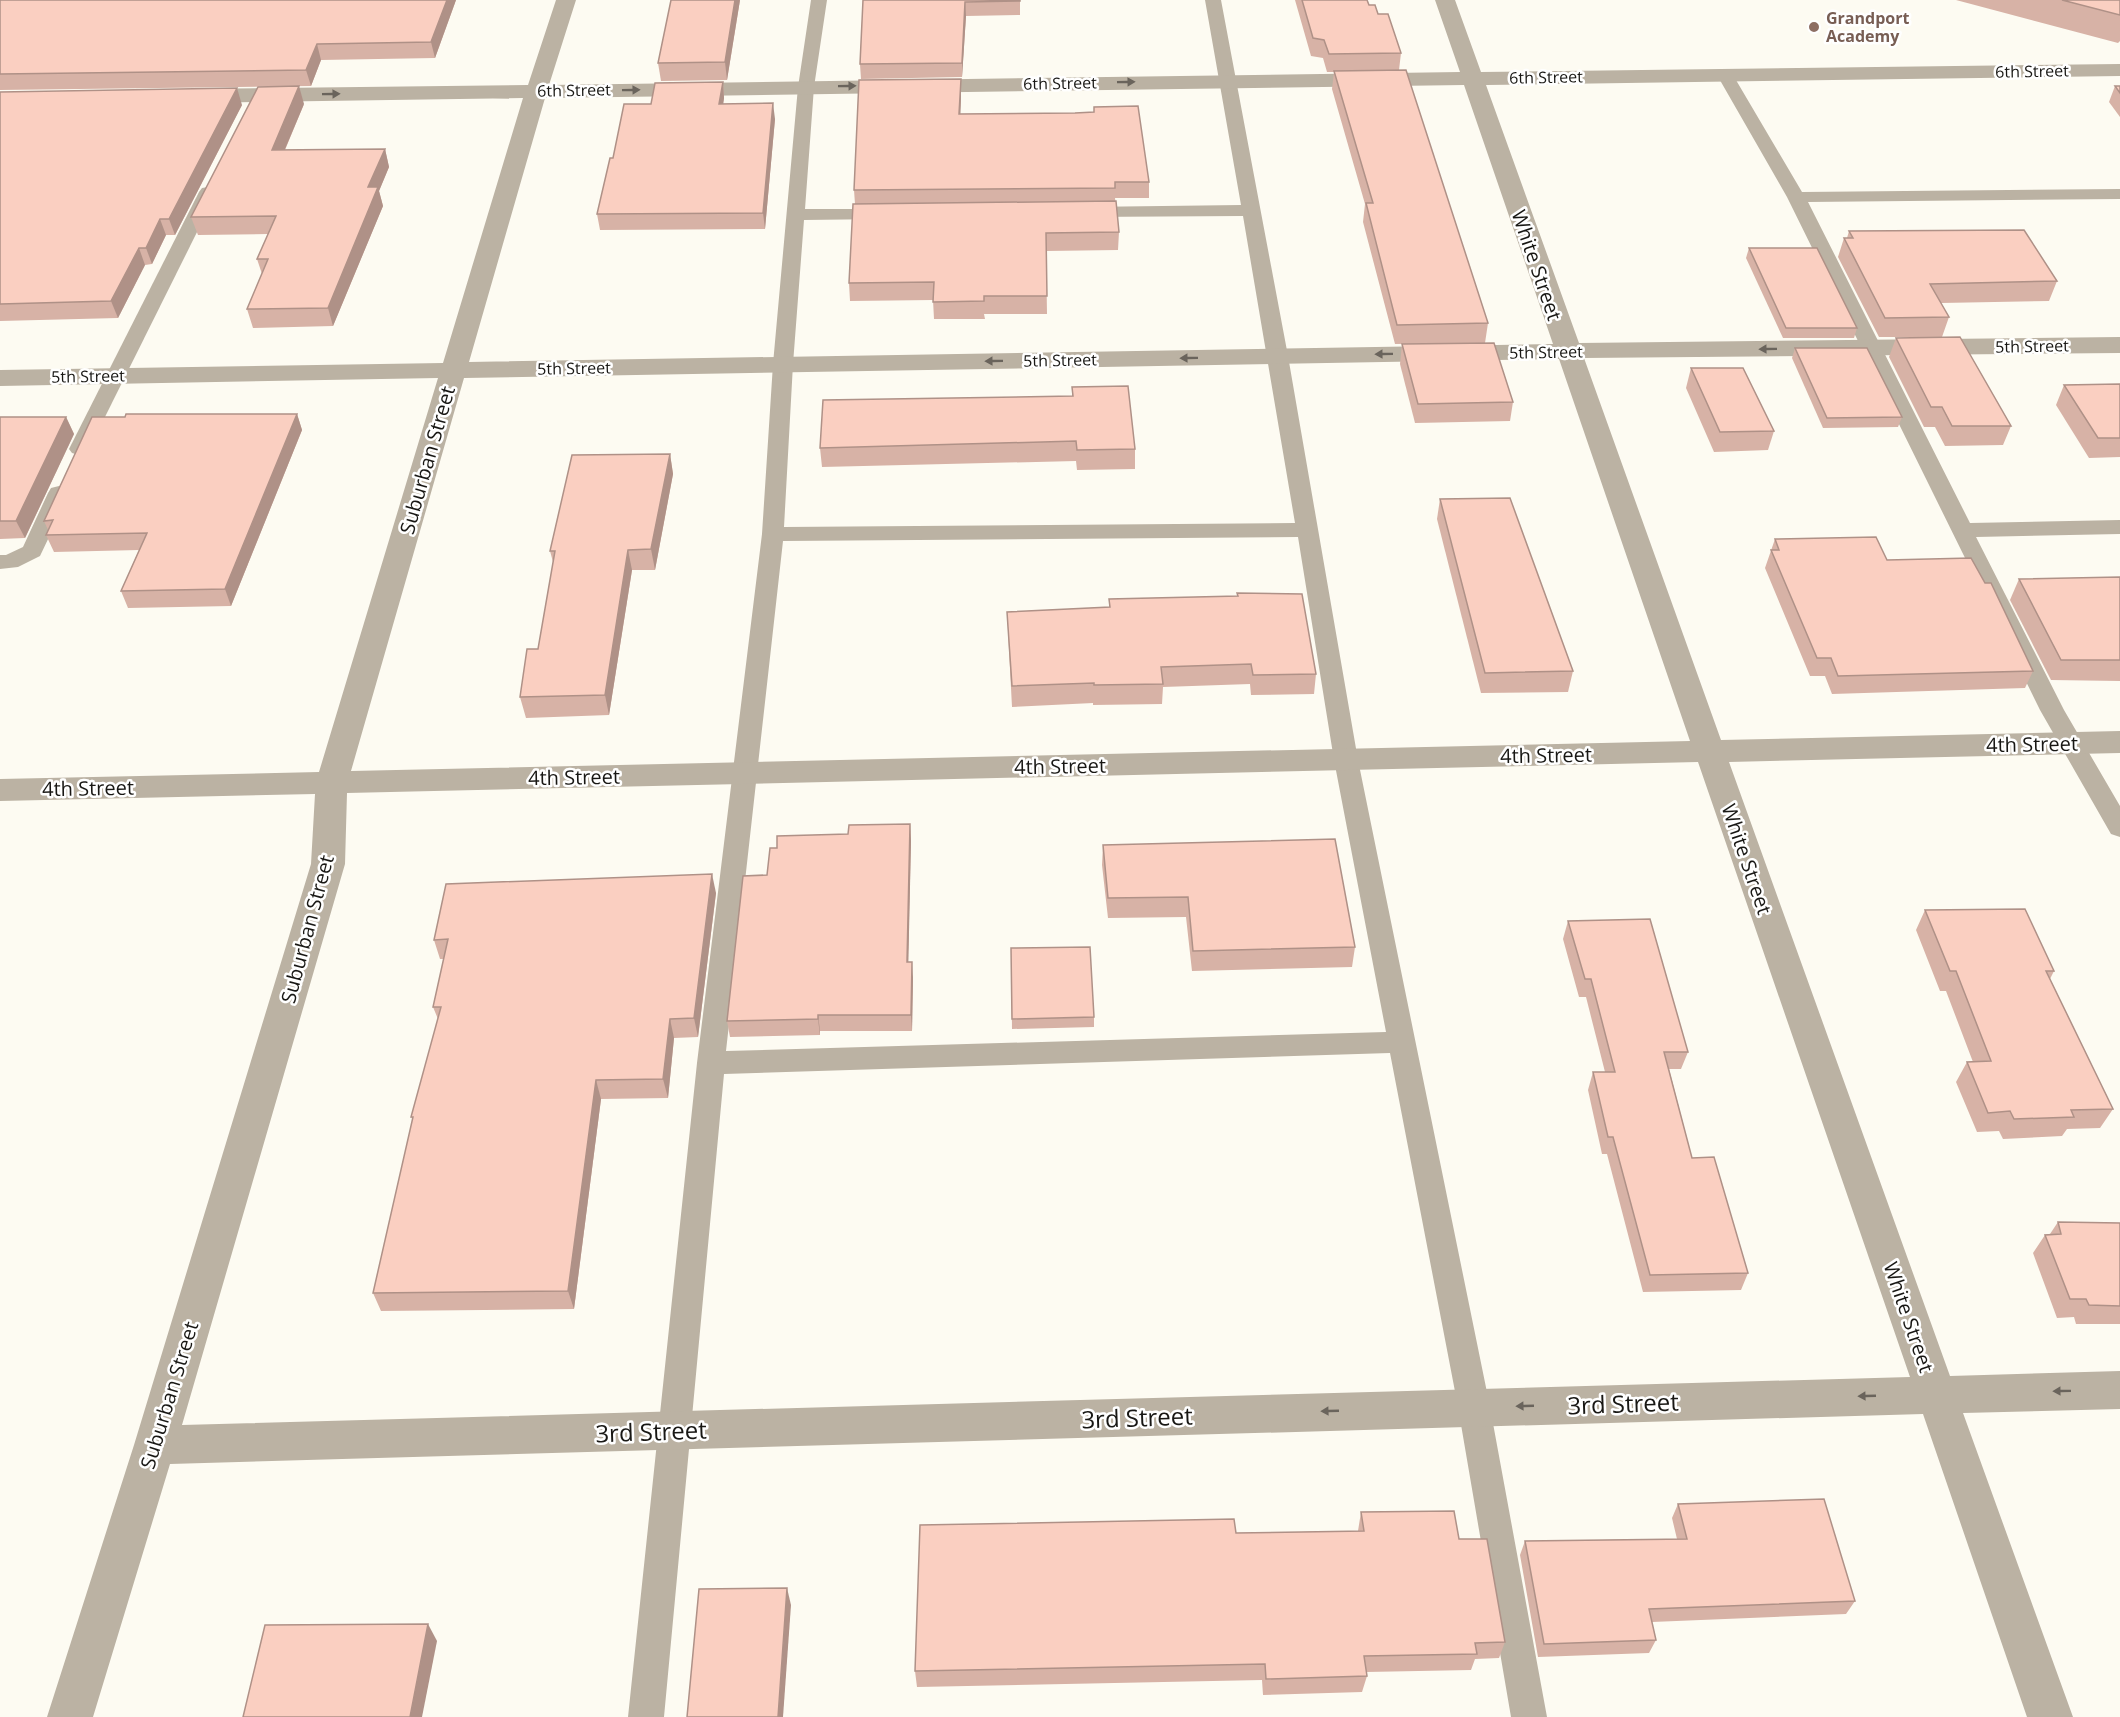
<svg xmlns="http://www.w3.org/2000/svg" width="2120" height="1717" font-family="'Open Sans',sans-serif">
	<rect width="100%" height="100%" fill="#fdfbf2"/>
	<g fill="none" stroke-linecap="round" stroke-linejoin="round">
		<g fill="#bbb2a3" fill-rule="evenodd">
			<path d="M811 0H827L814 87 805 209H885L891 210 894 214 891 218 885 219 804 220 793 364 784 527 1295 523 1243 216 1084 217 1078 216 1075 212 1078 208 1084 207 1241 205 1205 0H1221L1288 356 1358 760 1490 1407 1547 1717H1511L1458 1407 1390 1053 724 1074 664 1717H628L697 1063 762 534 773 364 798 87ZM1298 537 1334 760 1386 1032 726 1051 783 541Z"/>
			<path d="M1725 70 1733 75 1802 192 2120 189V199L1808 202 1970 523 2120 520V534L1976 537 2064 710 2120 806V837L2111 834 2040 710 1787 197 1717 75Z"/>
			<path d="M208 187 214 188 217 192 89 449 86 453 79 455 72 453 69 449 199 192 202 188Z"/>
			<path d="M59 486 67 488 70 493 40 556 18 567 0 569V555H6L23 547 48 493 51 488Z"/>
		</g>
		<path fill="#bbb2a3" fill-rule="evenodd" d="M556 0H576L549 85 1460 72 1435 0H1455L1481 72 2120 64V76L1486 85 1579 343 2120 337V353L1584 358 1721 740 2120 731V753L1729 762 1950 1376 2120 1371V1409L1963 1413 2073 1717H2027L1923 1414 170 1464 93 1717H47L134 1445 311 864 315 794 0 801V779L319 772 438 378 0 386V370L443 363 523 98 194 103 186 101 183 96 186 91 194 89 528 85ZM1464 85 1553 344 469 362 545 98ZM1559 359 1690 741 351 771 464 378ZM1698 762 1910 1377 182 1425 345 864 347 793Z"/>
	</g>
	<g fill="#d7b2a6">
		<path d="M0 0H456L435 58 321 60 311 86 0 90Z"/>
		<path d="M740 0 727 80 661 81 658 63Z"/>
		<path d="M863 0H1020V15L966 16 962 77 861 79 860 64Z"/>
		<path d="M1295 0H1367L1369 5 1378 14 1401 53 1399 70 1488 323 1485 343 1395 344 1363 222 1365 204 1332 89 1334 72H1327L1323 58 1311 56Z"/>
		<path d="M1956 0H2120V41L2118 43Z"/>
		<path d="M961 79V94L960 114 1149 182V198H1115L1119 232 1118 250 1046 251 1047 314H984L985 319H934L933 300 850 301 849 283 855 204 854 190Z"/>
		<path d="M723 82 724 98 723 104 775 119 765 229 600 230 597 214 613 158 651 104Z"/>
		<path d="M2115 86H2120V117L2109 102Z"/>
		<path d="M0 92 242 105 175 235H166L152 264 145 265 118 318 0 321Z"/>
		<path d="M304 104 285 150 385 149 389 167 379 191 383 206 333 326 253 328 247 309 262 274 257 259 268 234 198 235 191 217Z"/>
		<path d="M1849 231 2057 281 2049 301 1941 303 1949 317 1942 337H1879L1838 257 1844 238H1847Z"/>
		<path d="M1749 248 1857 328 1854 338H1783L1746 258Z"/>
		<path d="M1896 338 2011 426 2003 445 1945 446 1935 427H1924L1889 357Z"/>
		<path d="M1402 344 1513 402 1510 421 1415 423 1400 364Z"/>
		<path d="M1795 348 1902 417 1898 427 1823 428 1792 358Z"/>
		<path d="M1691 368 1774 431 1768 450 1714 452 1686 388Z"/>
		<path d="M2120 384V457L2089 458 2056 405 2064 385Z"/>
		<path d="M1072 387 1135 449V469L1077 470 1076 461 822 467 820 448 1072 396Z"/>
		<path d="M297 414 302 430 231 606 128 608 121 591 139 550 54 552 46 535 48 530 44 521 125 417Z"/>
		<path d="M0 417H66L74 434 25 538 0 539Z"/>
		<path d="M670 454 673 474 655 570H632L609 715 526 718 520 697 538 649 553 562 550 551Z"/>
		<path d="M1440 499 1573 671 1568 692 1481 693 1437 519Z"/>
		<path d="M1775 539 1887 560 2033 671 2025 688 1832 694 1825 676H1810L1765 568Z"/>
		<path d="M2120 577V681L2051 680 2010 600 2019 579Z"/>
		<path d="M1237 593 1316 674 1314 694 1251 695 1250 684 1163 687 1162 704 1093 705V703L1012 707 1007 612 1109 607V599L1237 596Z"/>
		<path d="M910 824 911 841 908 962 913 978 912 1031H820V1035L730 1037 727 1021 767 875 848 834Z"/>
		<path d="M1103 845 1355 947 1352 967 1192 971 1186 917 1108 918 1102 865Z"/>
		<path d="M716 893 698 1037 674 1038 668 1098 601 1099 574 1309 381 1311 373 1293 413 1120 411 1117 438 1019 433 1007 444 959H440L434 940Z"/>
		<path d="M1925 910 2054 971 2050 979 2113 1109 2100 1128 2067 1129 2062 1136 2003 1139 1999 1131 1977 1132 1956 1082 1967 1062H1973L1946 991H1940L1916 930Z"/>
		<path d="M1568 921 1688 1052 1681 1069H1669L1692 1158 1748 1273 1741 1290 1643 1292 1607 1154H1602L1588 1090 1593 1072H1605L1586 997H1579L1563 939Z"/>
		<path d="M1011 948 1094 1017V1027L1012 1029Z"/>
		<path d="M2058 1222 2120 1223V1324H2076L2074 1317 2057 1318 2033 1253 2045 1235 2050 1234Z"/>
		<path d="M1678 1504 1855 1601 1846 1614 1652 1622 1656 1640 1649 1653 1538 1657 1520 1555 1525 1541 1677 1539 1672 1518Z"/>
		<path d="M1361 1512 1505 1642 1499 1658 1475 1659 1471 1670 1366 1672 1367 1676 1362 1692 1263 1695 1262 1680 917 1687 915 1671 1236 1533 1358 1531Z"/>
	</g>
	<g fill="#af9187">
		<path d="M447 0H456L435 58 431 42Z"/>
		<path d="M735 0H740L727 80 725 62Z"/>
		<path d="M965 2 966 16 962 77V63Z"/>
		<path d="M317 44 321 60 311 86 306 70Z"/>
		<path d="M961 79V94L960 129 959 114Z"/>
		<path d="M723 82 724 98 721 120 719 104Z"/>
		<path d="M299 86 304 104 277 168 272 150Z"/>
		<path d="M237 88 242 105 175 235 169 219Z"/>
		<path d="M773 103 775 119 765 229 763 213Z"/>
		<path d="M385 149 389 167 379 191 383 206 333 326 328 308 368 187Z"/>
		<path d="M160 219 166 235 152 264 146 248Z"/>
		<path d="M139 248 145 265 118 318 111 301Z"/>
		<path d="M297 414 302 430 231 606 225 589Z"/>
		<path d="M66 417 74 434 25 538 16 521Z"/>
		<path d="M670 454 673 474 655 570 651 549Z"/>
		<path d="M628 550 632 570 609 715 605 695Z"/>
		<path d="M910 824 911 841 908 978 907 962Z"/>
		<path d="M712 874 716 893 698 1037 694 1018Z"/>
		<path d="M912 962 913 978 912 1031 911 1015Z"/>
		<path d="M818 1015 820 1031V1035L818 1019Z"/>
		<path d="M670 1019 674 1038 668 1098 663 1079Z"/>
		<path d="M596 1080 601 1099 574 1309 568 1291Z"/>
		<path d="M787 1588 791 1605 783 1717H778Z"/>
		<path d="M428 1624 437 1641 422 1717H410Z"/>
	</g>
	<g fill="#facfc1" stroke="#af9187" stroke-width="1.5">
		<path d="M0 0H447L431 42 317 44 306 70 0 74Z"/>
		<path d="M671 0H735L725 62 658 63Z"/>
		<path d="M863 0H1020V1L965 2 962 63 860 64Z"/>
		<path d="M1302 0H1367L1369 5H1375L1378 14H1388L1401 53 1329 54 1324 40 1313 38Z"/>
		<path d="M2062 0H2120V15Z"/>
		<path d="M1406 70 1488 323 1397 325 1366 203H1373L1334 71Z"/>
		<path d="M961 79 959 114 1075 113 1094 112V107L1138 106 1149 182H1115V188L854 190 859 80Z"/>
		<path d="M723 82 719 104 773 103 763 213 597 214 610 158H613L624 104H651L655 83Z"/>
		<path d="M299 86 272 150 385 149 368 187H378L328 308 247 309 268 259H257L276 216 191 217 258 87Z"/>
		<path d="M2115 86H2120V93Z"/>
		<path d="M237 88 169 219H160L146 248H139L111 301 0 304V92Z"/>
		<path d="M1116 201 1119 232 1046 233 1047 296H984V301L933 302 934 282 849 283 853 204Z"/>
		<path d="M2024 230 2057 281 1930 284 1949 317 1885 318 1844 238H1853L1849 231Z"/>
		<path d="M1749 248H1817L1857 328H1786Z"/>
		<path d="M1960 337 2011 426H1952L1942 407H1931L1896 338Z"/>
		<path d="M1494 343 1513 402 1418 404 1402 344Z"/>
		<path d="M1795 348H1867L1902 417 1827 418Z"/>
		<path d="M1691 368H1743L1774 431 1720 432Z"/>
		<path d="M2120 384V438H2098L2064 385Z"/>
		<path d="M1128 386 1135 449 1077 450 1076 441 820 448 823 400 1073 396 1072 387Z"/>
		<path d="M126 414H297L225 589 121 591 147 533 46 535 53 520 44 521 92 417H125Z"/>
		<path d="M0 417H66L16 521H0Z"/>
		<path d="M670 454 651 549 628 550 605 695 520 697 527 649H538L555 551H550L572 455Z"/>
		<path d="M1510 498 1573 671 1485 673 1440 499Z"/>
		<path d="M1876 537 1887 560 1971 558 1985 583H1991L2033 671 1838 676 1831 658H1817L1771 550H1779L1775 539Z"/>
		<path d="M2120 577V660H2061L2019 579Z"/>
		<path d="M1237 593 1302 594 1316 674 1253 675 1251 664 1161 667 1163 684 1094 685V683L1012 686 1007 612 1110 607 1109 599 1238 596Z"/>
		<path d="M910 824 907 962H912L911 1015H818V1019L727 1021 743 876 767 875 770 848H777V836L848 834 849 825Z"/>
		<path d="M1335 839 1355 947 1193 951 1188 897 1108 898 1103 845Z"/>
		<path d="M712 874 694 1018 670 1019 663 1079 596 1080 568 1291 373 1293 413 1117H411L441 1007H433L448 939 434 940 446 884Z"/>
		<path d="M2025 909 2054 971H2046L2113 1109 2071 1110 2074 1117 2014 1119 2010 1111 1988 1113 1967 1062 1991 1061 1956 971H1950L1925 910Z"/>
		<path d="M1650 919 1688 1052H1664L1692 1158 1714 1157 1748 1273 1650 1275 1613 1137H1608L1593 1072H1615L1591 979H1585L1568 921Z"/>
		<path d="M1090 947 1094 1017 1012 1019 1011 948Z"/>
		<path d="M2058 1222 2120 1223V1306L2089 1305 2086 1299H2070L2045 1235 2061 1234Z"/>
		<path d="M1824 1499 1855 1601 1649 1609 1656 1640 1544 1644 1525 1541 1687 1539 1678 1504Z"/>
		<path d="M1454 1511 1459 1539H1487L1505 1642 1475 1643 1477 1654 1364 1656 1367 1676 1266 1679 1265 1664 915 1671 920 1525 1234 1519 1236 1533 1364 1531 1361 1512Z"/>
		<path d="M787 1588 778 1717H687L699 1589Z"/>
		<path d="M428 1624 410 1717H243L265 1625Z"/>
	</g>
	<defs><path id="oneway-solid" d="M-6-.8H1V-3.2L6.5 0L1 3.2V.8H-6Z" transform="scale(1.5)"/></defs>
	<g fill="#6a645c">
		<use href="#oneway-solid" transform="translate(1126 82) rotate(-1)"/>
		<use href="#oneway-solid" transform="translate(847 86) rotate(-1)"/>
		<use href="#oneway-solid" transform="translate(631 90) rotate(-1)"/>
		<use href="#oneway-solid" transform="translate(331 94) rotate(-1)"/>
		<use href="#oneway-solid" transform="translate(1768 349) rotate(179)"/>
		<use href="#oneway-solid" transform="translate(1384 354) rotate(179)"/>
		<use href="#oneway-solid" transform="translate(1189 358) rotate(179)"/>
		<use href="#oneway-solid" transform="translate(994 361) rotate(179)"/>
		<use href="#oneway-solid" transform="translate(2062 1391) rotate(179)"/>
		<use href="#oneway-solid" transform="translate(1867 1396) rotate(178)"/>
		<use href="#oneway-solid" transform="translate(1525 1406) rotate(178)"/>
		<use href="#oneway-solid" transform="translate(1330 1411) rotate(178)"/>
	</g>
	<circle fill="#8d6e63" stroke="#fff" stroke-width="2" cx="1814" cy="27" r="6"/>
	<g text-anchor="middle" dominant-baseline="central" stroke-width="5" stroke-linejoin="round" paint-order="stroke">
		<g font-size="16" font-weight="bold" fill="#785e54" stroke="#fff" text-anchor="start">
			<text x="1826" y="18">Grandport<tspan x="1826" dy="18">Academy</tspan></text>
		</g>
		<g font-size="16" fill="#181714" stroke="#fff">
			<text transform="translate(2032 71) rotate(-1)">6th Street</text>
			<text transform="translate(1546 77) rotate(-1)">6th Street</text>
			<text transform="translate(1060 83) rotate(-1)">6th Street</text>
			<text transform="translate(574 90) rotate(-1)">6th Street</text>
			<text transform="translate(2032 346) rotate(-1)">5th Street</text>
			<text transform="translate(1546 352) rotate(-1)">5th Street</text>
			<text transform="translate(1060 360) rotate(-1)">5th Street</text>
			<text transform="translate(574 368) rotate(-1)">5th Street</text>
			<text transform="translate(88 376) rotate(-1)">5th Street</text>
		</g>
		<g font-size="20" fill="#181714" stroke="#fff">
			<text transform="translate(1537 265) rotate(71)">White Street</text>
			<text transform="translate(427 460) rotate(-74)">Suburban Street</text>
			<text transform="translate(2032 744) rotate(-1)">4th Street</text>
			<text transform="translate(1546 755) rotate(-1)">4th Street</text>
			<text transform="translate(1060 766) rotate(-1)">4th Street</text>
			<text transform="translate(574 777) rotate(-1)">4th Street</text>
			<text transform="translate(88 788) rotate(-1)">4th Street</text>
			<text transform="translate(1747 859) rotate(71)">White Street</text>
			<text transform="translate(307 929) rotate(-75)">Suburban Street</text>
			<text transform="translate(1909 1317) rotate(71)">White Street</text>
			<text transform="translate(169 1395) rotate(-73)">Suburban Street</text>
		</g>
		<g font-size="24" fill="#181714" stroke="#fff">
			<text transform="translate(1623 1403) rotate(-2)">3rd Street</text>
			<text transform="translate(1137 1417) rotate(-2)">3rd Street</text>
			<text transform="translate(651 1431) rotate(-2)">3rd Street</text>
		</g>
	</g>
</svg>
